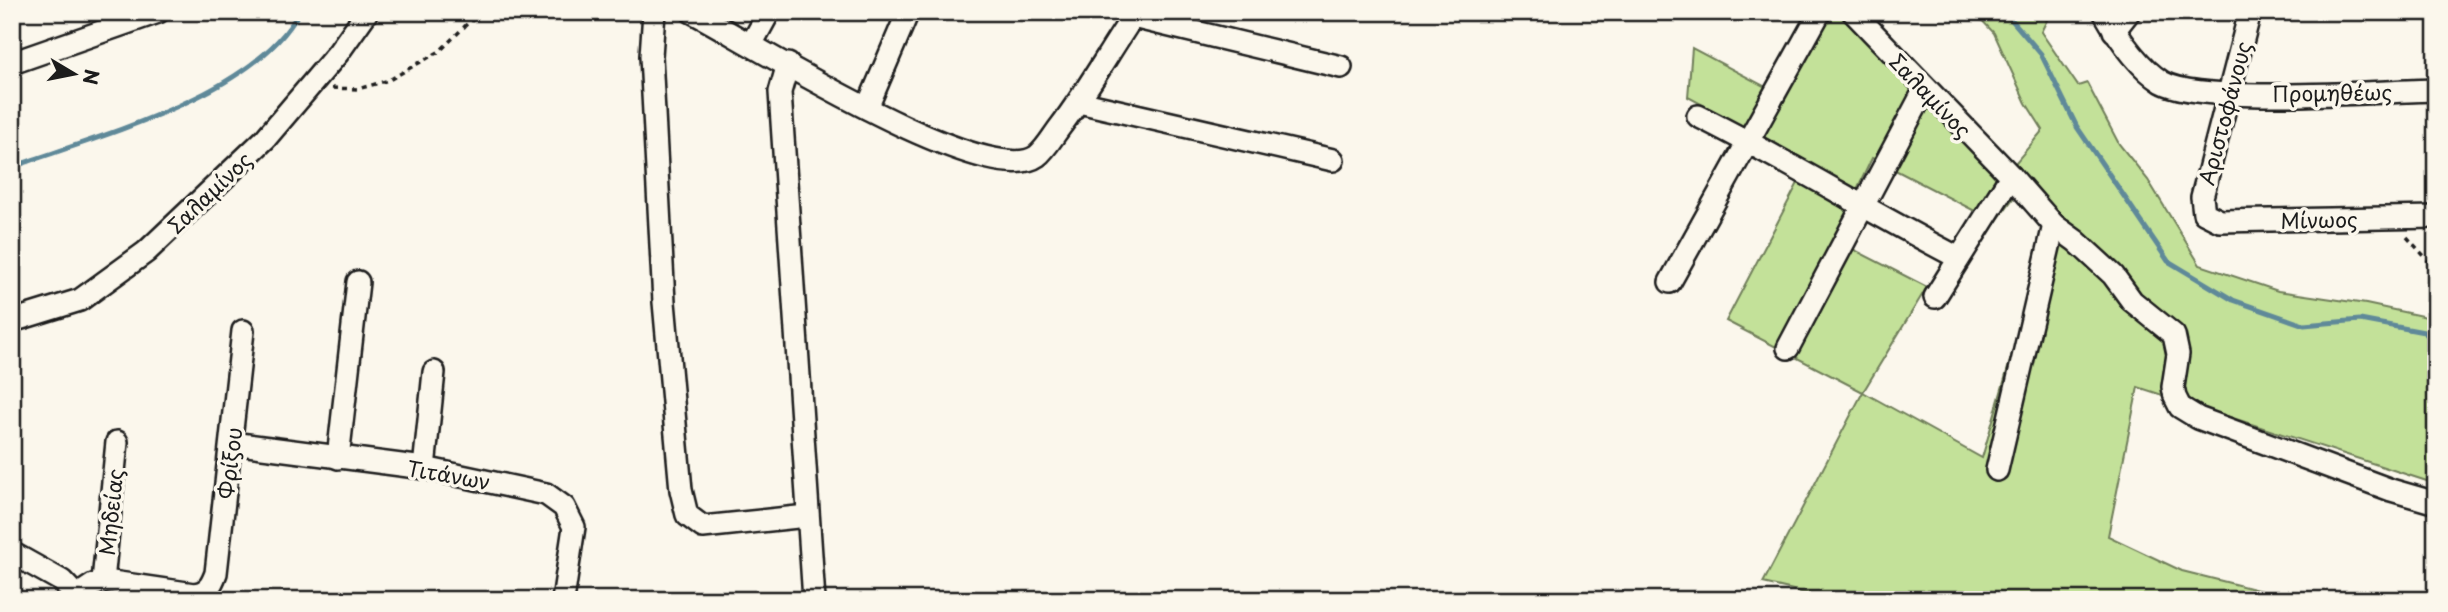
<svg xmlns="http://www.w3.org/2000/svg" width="2448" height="612" font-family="'Playpen Sans',sans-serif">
	<rect width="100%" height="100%" fill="#fbf7ec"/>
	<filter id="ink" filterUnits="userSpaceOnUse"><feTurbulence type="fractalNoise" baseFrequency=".0143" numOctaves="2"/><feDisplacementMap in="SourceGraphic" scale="14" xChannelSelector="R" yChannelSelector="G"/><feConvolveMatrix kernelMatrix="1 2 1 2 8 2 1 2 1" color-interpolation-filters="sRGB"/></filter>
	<g filter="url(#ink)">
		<path fill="#c3e199" stroke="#707e5a" stroke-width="2" fill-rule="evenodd" d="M1807 12H1853L2006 174 2043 130 2026 103 1994 33 1974 12H2051L2041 32 2078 86 2087 83 2119 144 2148 180 2200 265 2278 291 2366 304 2436 319V484L2138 387 2108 536 2182 571 2298 600H1836L1763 583 1863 392 1726 321 1809 162 1688 97 1692 48 1775 92 1793 60ZM1872 158 1996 222 2017 193 2046 236 1982 458 1863 392 1927 287 1833 239Z"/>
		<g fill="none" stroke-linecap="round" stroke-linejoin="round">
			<g stroke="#5f8999" stroke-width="5">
				<path d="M2005 12 2041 54 2077 127 2168 261 2233 300 2304 325 2360 320 2424 332 2436 343"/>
				<path d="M12 167C96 137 256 95 299 12"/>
			</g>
			<defs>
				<g id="minor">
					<path d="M654 12 651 56 664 302 681 490 687 515 703 527 807 516"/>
					<path d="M692 12C748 41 987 192 1037 156 1046 149 1053 136 1060 127 1088 90 1110 50 1136 12"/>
					<path d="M1125 12 1133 17 1341 67"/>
					<path d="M1853 12 2011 176 2054 225 2076 241 2113 275 2132 301 2174 335 2178 354 2173 387 2175 397 2180 407 2198 418 2391 490 2436 503"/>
					<path d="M2104 12C2118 37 2137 66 2162 82 2202 105 2382 91 2436 90"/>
					<path d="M2250 12 2202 197 2204 213 2220 221 2436 217"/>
					<path d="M2114 31 2129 12"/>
					<path d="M752 43 769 12"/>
					<path d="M12 63 158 12"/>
					<path d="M788 64 780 92 814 600"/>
					<path d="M1079 102 1333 160"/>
					<path d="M867 108 908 12"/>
					<path d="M1698 116C1786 160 1870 212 1957 257"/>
					<path d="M1670 282 1820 12"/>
					<path d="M1935 297 2011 176"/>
					<path d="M12 321 80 300 146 252 265 139 338 53 367 12"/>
					<path d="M1788 348 1925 89"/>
					<path d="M232 443 424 468 546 494 564 507 574 527 563 600"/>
					<path d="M338 458 358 282"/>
					<path d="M424 468 434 372"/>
					<path d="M1997 470 2054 225"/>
					<path d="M12 553 62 581 80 600"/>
					<path d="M103 581 117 442"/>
					<path d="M78 595 93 585 105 581 194 594C208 593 212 584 216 573L243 331"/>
				</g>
			</defs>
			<use href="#minor" stroke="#1c1c1c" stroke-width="26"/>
			<g stroke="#1c1c1c" stroke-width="3.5" stroke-dasharray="5 5" stroke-linecap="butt">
				<path d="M332 88 358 89 389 80 440 51 467 24 484 12"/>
				<path d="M2407 237 2436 269"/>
			</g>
			<use href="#minor" stroke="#fbf7ec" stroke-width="21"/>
		</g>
	</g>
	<g text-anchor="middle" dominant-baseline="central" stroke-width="7" stroke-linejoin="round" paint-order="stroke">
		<g font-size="21" fill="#1c1c1c" stroke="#fbf7ec">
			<text transform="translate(2332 92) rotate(-1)">Προμηθέως</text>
			<text transform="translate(1931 95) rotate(46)">Σαλαμίνος</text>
			<text transform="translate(2224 113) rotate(-75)">Αριστοφάνους</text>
			<text transform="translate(209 192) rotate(-44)">Σαλαμίνος</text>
			<text transform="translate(2319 219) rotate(-1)">Μίνωος</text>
			<text transform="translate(229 463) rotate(-83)">Φρίξου</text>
			<text transform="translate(449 474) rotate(10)">Τιτάνων</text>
			<text transform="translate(110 512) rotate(-84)">Μηδείας</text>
		</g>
	</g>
	<rect width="2448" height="612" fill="none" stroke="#fbf7ec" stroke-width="42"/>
	<rect x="21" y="21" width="2406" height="570" fill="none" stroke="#1c1c1c" stroke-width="2.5" filter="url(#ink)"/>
	<g transform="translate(74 74) rotate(100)" stroke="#fbf7ec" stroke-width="5" paint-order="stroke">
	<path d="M0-5L12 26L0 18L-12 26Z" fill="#1c1c1c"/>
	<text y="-10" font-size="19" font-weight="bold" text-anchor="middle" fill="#1c1c1c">N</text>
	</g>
</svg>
